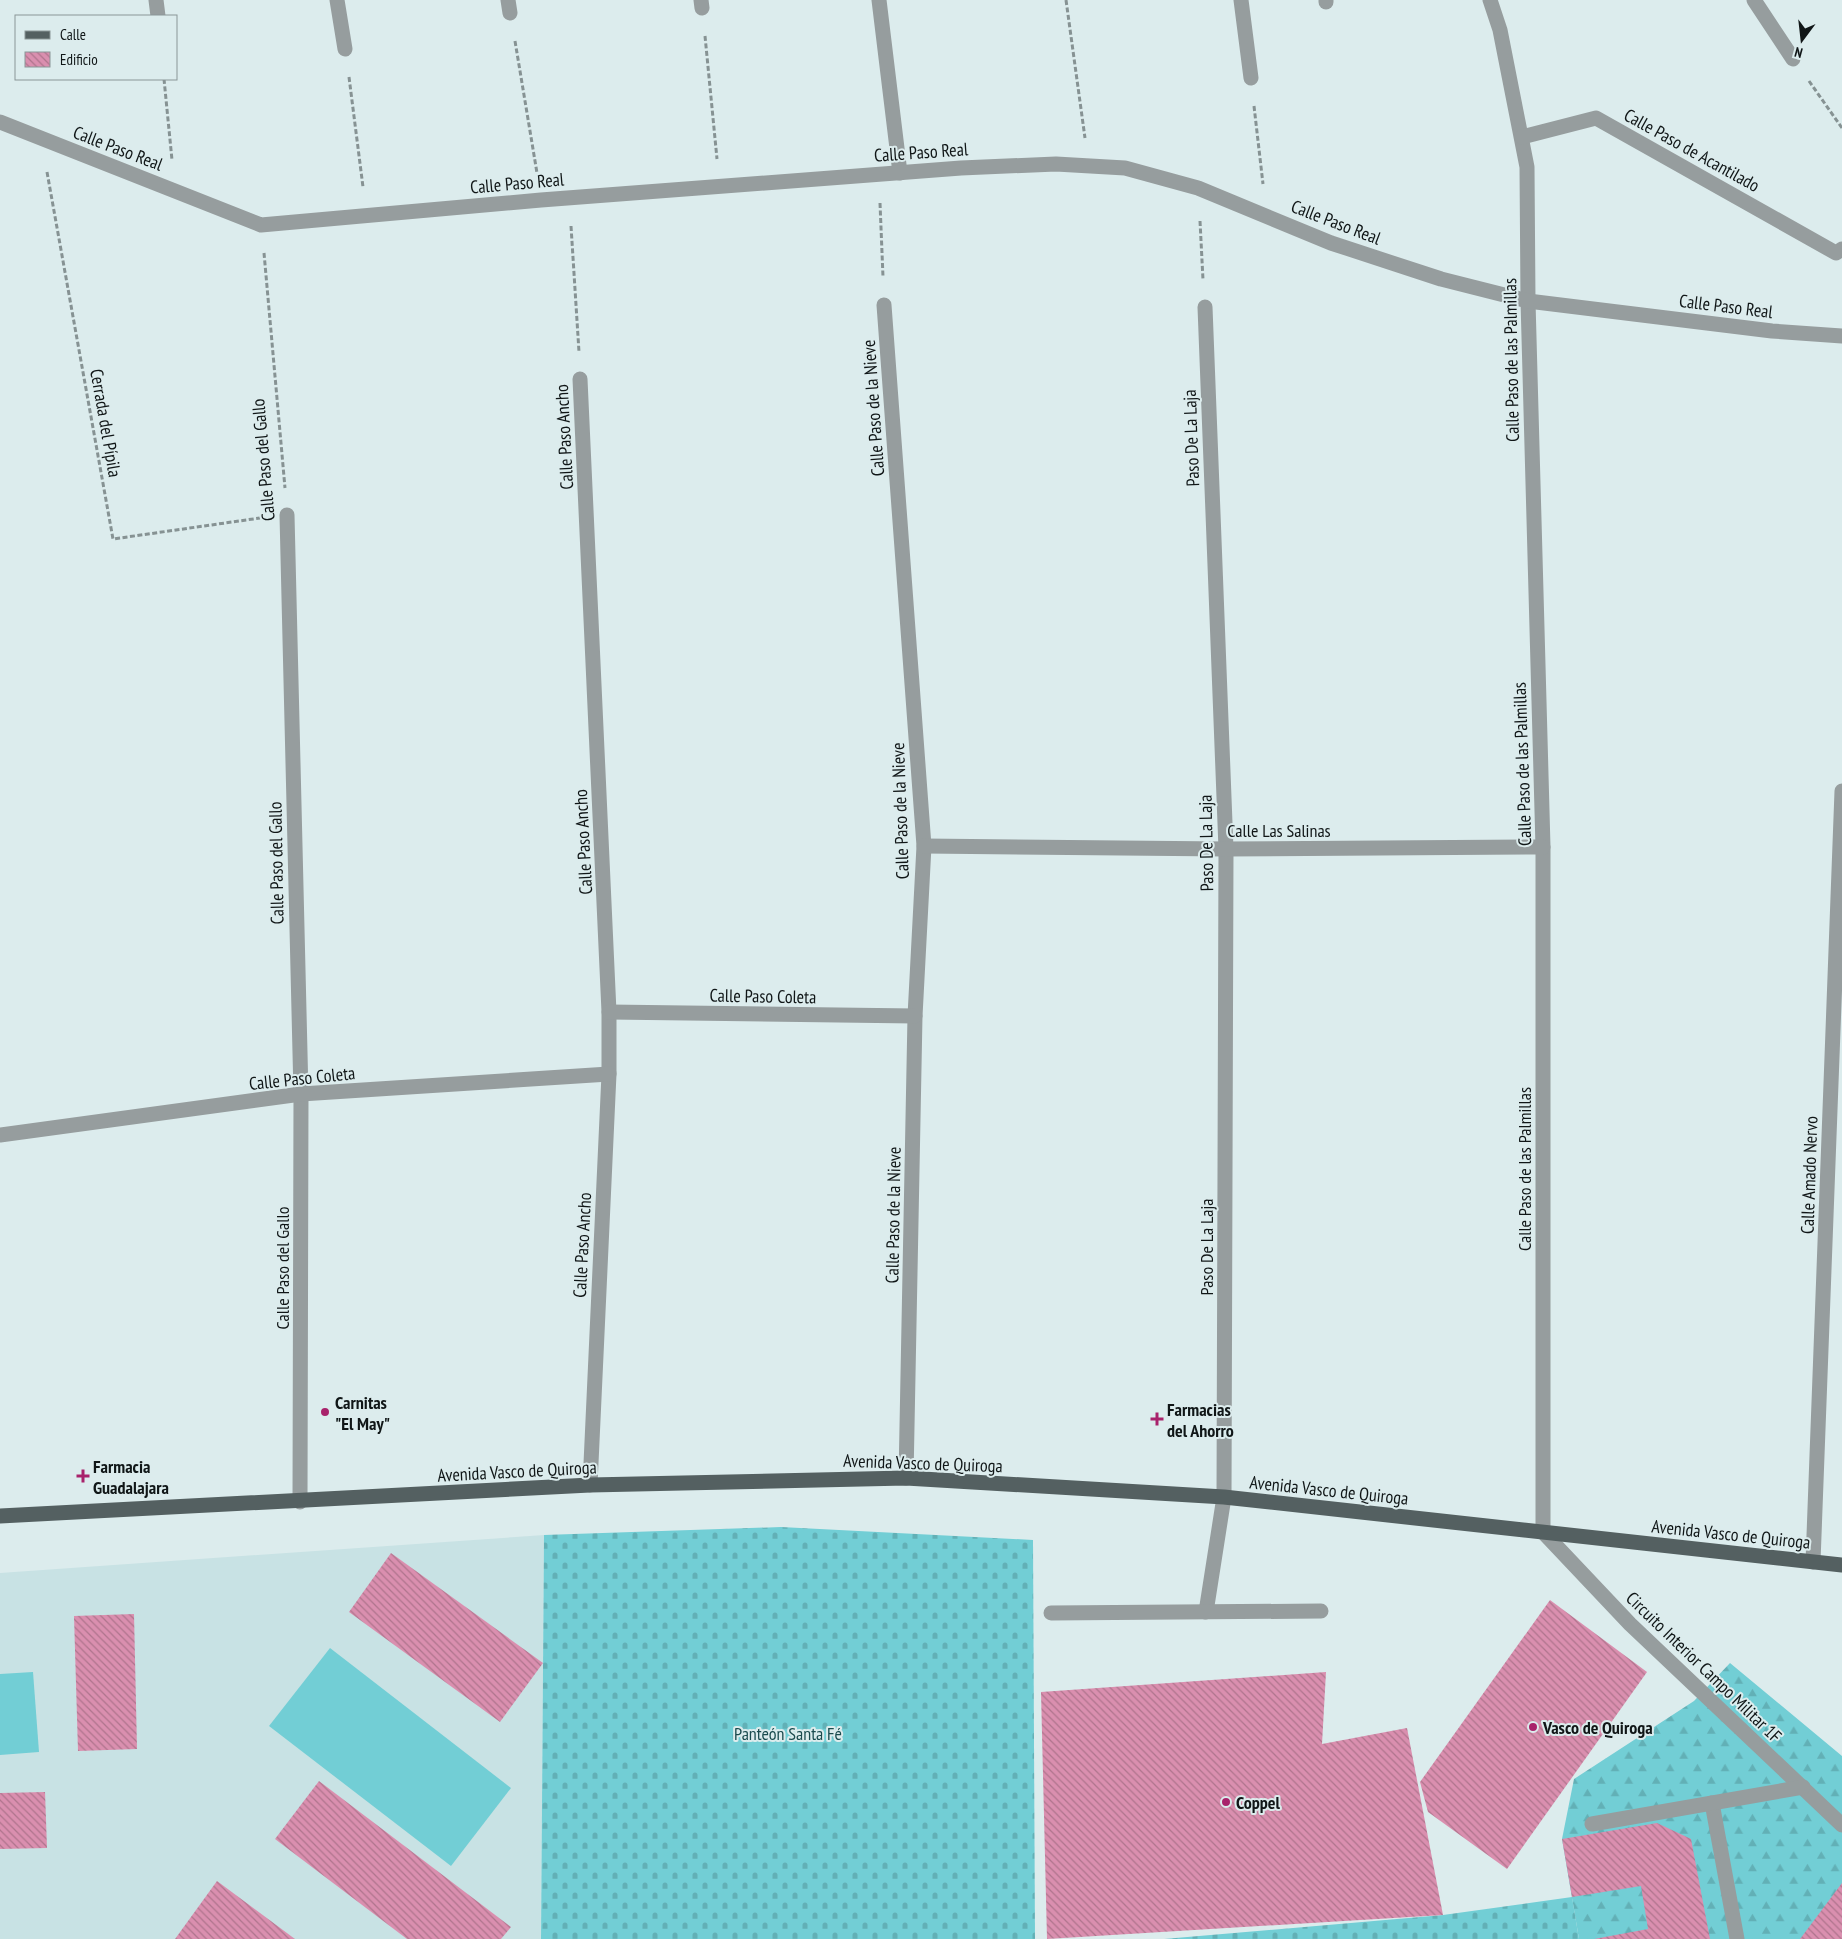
<svg xmlns="http://www.w3.org/2000/svg" width="1842" height="1939" font-family="'PT Sans Narrow',sans-serif">
	<defs>
		<pattern id="forest-firs" width="22" height="20" patternUnits="userSpaceOnUse" patternTransform="scale(1.25)"><rect width="22" height="20" fill="#72ced5"/><path d="M5 1l3.5 6h-7zM16 11l3.5 6h-7z" fill="#62b0b6"/></pattern>
		<pattern id="cemetery-stones" width="16" height="16" patternUnits="userSpaceOnUse" patternTransform="scale(1.25)"><rect width="16" height="16" fill="#72ced5"/><path d="M2 7V4a2 2 0 0 1 4 0v3zM10 15v-3a2 2 0 0 1 4 0v3z" fill="#62b0b6"/></pattern>
		<pattern id="building-back-hatch" width="6" height="6" patternUnits="userSpaceOnUse" patternTransform="scale(1.25)"><rect width="6" height="6" fill="#da8faf"/><path d="M-1 5l2 2M0 0l6 6M5-1l2 2" fill="none" stroke="#af748d"/></pattern>
	</defs>
	<rect width="100%" height="100%" fill="#dceced"/>
	<path fill="#c8e2e4" d="M544 1535 541 1939H0V1573Z"/>
	<path fill="url(#forest-firs)" d="M1730 1663 1842 1756V1939H1579L1562 1839 1574 1779 1694 1701Z"/>
	<g fill="url(#cemetery-stones)">
		<path d="M781 1527 1033 1540 1035 1939H541L544 1535Z"/>
		<path d="M1572 1897 1579 1939H1164L1443 1915Z"/>
	</g>
	<g fill="#72ced5">
		<path d="M330 1648 511 1788 451 1866 269 1726Z"/>
		<path d="M33 1672 39 1752 0 1755V1674Z"/>
	</g>
	<g fill="url(#building-back-hatch)">
		<path d="M391 1553 543 1663 500 1722 349 1612Z"/>
		<path d="M1550 1600 1647 1672 1507 1869 1428 1812 1420 1782Z"/>
		<path d="M134 1614 137 1749 78 1751 74 1616Z"/>
		<path d="M1326 1672 1322 1744 1407 1728 1443 1915 1047 1939 1041 1692Z"/>
		<path d="M319 1781 511 1927 501 1939H407L275 1839Z"/>
		<path d="M45 1792 47 1848 0 1849V1793Z"/>
		<path d="M1657 1823 1691 1839 1710 1939H1594L1648 1929 1641 1886 1572 1897 1562 1839Z"/>
		<path d="M217 1881 295 1939H175Z"/>
		<path d="M1842 1883V1939H1800Z"/>
	</g>
	<g fill="none" stroke-linecap="round" stroke-linejoin="round">
		<g stroke="#869293" stroke-width="3" stroke-dasharray="5 2.5" stroke-linecap="butt">
			<path d="M1066 0 1085 138"/>
			<path d="M705 36 717 159"/>
			<path d="M515 41 537 173"/>
			<path d="M349 77 363 187"/>
			<path d="M164 79 172 160"/>
			<path d="M1809 81 1842 128"/>
			<path d="M1254 106 1263 184"/>
			<path d="M47 172 113 539 260 518"/>
			<path d="M880 203 883 277"/>
			<path d="M1200 221 1203 280"/>
			<path d="M571 226 579 352"/>
			<path d="M264 253 285 488"/>
		</g>
		<g stroke="#969d9e" stroke-width="15">
			<path d="M156 0 158 16"/>
			<path d="M337 0 345 49"/>
			<path d="M508 0 510 13"/>
			<path d="M701 0 702 8"/>
			<path d="M879 0 900 173"/>
			<path d="M1241 0 1251 78"/>
			<path d="M1326 0V2"/>
			<path d="M1490 0 1500 30 1527 167 1528 301 1543 847V1532L1630 1624 1842 1825"/>
			<path d="M1754 0 1793 59"/>
			<path d="M0 122 261 225 541 200 961 168 1056 164 1125 168 1198 188 1331 243 1441 279 1528 301 1772 331 1842 336"/>
			<path d="M1522 137 1596 118 1836 253 1842 249"/>
			<path d="M884 305 924 846 915 1016 906 1478"/>
			<path d="M1205 307 1226 849 1224 1497 1206 1612"/>
			<path d="M580 379 609 1012V1074L590 1485"/>
			<path d="M287 515 301 1094 300 1502"/>
			<path d="M924 846 1226 849 1543 847"/>
			<path d="M609 1012 915 1016"/>
			<path d="M0 1135 301 1094 609 1074"/>
			<path d="M1813 1562 1842 791"/>
			<path d="M1051 1613 1321 1611"/>
			<path d="M1712 1803 1737 1939"/>
			<path d="M1592 1824 1803 1787"/>
		</g>
		<path stroke="#546061" stroke-width="15" d="M0 1516 590 1485 906 1478 1224 1497 1842 1565"/>
	</g>
	<g fill="#a8226b" stroke="#dceced" stroke-width="2">
		<circle cx="325" cy="1412" r="5"/>
		<path d="M1154.5 1411.5h5v5h5v5h-5v5h-5v-5h-5v-5h5z"/>
		<path d="M80.5 1468.5h5v5h5v5h-5v5h-5v-5h-5v-5h5z"/>
		<circle cx="1533" cy="1727" r="5"/>
		<circle cx="1226" cy="1802" r="5"/>
	</g>
	<g text-anchor="middle" dominant-baseline="central" stroke-width="4" stroke-linejoin="round" paint-order="stroke">
		<g font-size="18" fill="#101617" stroke="#dceced">
			<text transform="translate(118 148) rotate(21)">Calle Paso Real</text>
			<text transform="translate(1692 150) rotate(29)">Calle Paso de Acantilado</text>
			<text transform="translate(921 152) rotate(-4)">Calle Paso Real</text>
			<text transform="translate(517 183) rotate(-5)">Calle Paso Real</text>
			<text transform="translate(1336 222) rotate(21)">Calle Paso Real</text>
			<text transform="translate(1726 306) rotate(7)">Calle Paso Real</text>
			<text transform="translate(1511 360) rotate(-91)">Calle Paso de las Palmillas</text>
			<text transform="translate(873 408) rotate(-94)">Calle Paso de la Nieve</text>
			<text transform="translate(106 423) rotate(80)">Cerrada del Pípila</text>
			<text transform="translate(564 437) rotate(-93)">Calle Paso Ancho</text>
			<text transform="translate(1191 438) rotate(-92)">Paso De La Laja</text>
			<text transform="translate(263 460) rotate(-95)">Calle Paso del Gallo</text>
			<text transform="translate(1522 764) rotate(-92)">Calle Paso de las Palmillas</text>
			<text transform="translate(900 811) rotate(-92)">Calle Paso de la Nieve</text>
			<text x="1279" y="830">Calle Las Salinas</text>
			<text transform="translate(583 842) rotate(-93)">Calle Paso Ancho</text>
			<text transform="translate(1206 843) rotate(-91)">Paso De La Laja</text>
			<text transform="translate(276 863) rotate(-91)">Calle Paso del Gallo</text>
			<text transform="translate(763 996) rotate(1)">Calle Paso Coleta</text>
			<text transform="translate(302 1078) rotate(-6)">Calle Paso Coleta</text>
			<text transform="translate(1524 1169) rotate(-90)">Calle Paso de las Palmillas</text>
			<text transform="translate(1809 1175) rotate(-88)">Calle Amado Nervo</text>
			<text transform="translate(893 1215) rotate(-89)">Calle Paso de la Nieve</text>
			<text transform="translate(582 1245) rotate(-87)">Calle Paso Ancho</text>
			<text transform="translate(1206 1247) rotate(-90)">Paso De La Laja</text>
			<text transform="translate(282 1268) rotate(-90)">Calle Paso del Gallo</text>
			<text transform="translate(923 1463) rotate(2)">Avenida Vasco de Quiroga</text>
			<text transform="translate(517 1471) rotate(-3)">Avenida Vasco de Quiroga</text>
			<text transform="translate(1329 1490) rotate(6)">Avenida Vasco de Quiroga</text>
			<text transform="translate(1731 1534) rotate(6)">Avenida Vasco de Quiroga</text>
			<text transform="translate(1704 1667) rotate(44)">Circuito Interior Campo Militar 1F</text>
		</g>
		<g font-size="18" font-weight="bold" fill="#101617" stroke="#dceced" text-anchor="start">
			<text x="335" y="1402">Carnitas<tspan x="335" dy="21">"El May"</tspan></text>
			<text x="1167" y="1409">Farmacias<tspan x="1167" dy="21">del Ahorro</tspan></text>
			<text x="93" y="1466">Farmacia<tspan x="93" dy="21">Guadalajara</tspan></text>
			<text x="1543" y="1727">Vasco de Quiroga</text>
			<text x="1236" y="1802">Coppel</text>
		</g>
		<g font-size="18" fill="#1a4b4e" stroke="#dceced">
			<text x="788" y="1733">Panteón Santa Fé</text>
		</g>
	</g>
	<rect x="15" y="15" width="162" height="65" fill="#dceced" stroke="#8a9697"/>
	<rect x="25" y="31" width="25" height="8" fill="#546061" stroke="#8a9697"/>
	<text x="60" y="40" font-size="15" fill="#101617">Calle</text>
	<rect x="25" y="52" width="25" height="15" fill="url(#building-back-hatch)" stroke="#8a9697"/>
	<text x="60" y="65" font-size="15" fill="#101617">Edificio</text>
	<g transform="translate(1802 40) rotate(195)" stroke="#dceced" stroke-width="4" paint-order="stroke">
	<path d="M0-4L9 19L0 12L-9 19Z" fill="#101617"/>
	<text y="-8" font-size="14" font-weight="bold" text-anchor="middle" fill="#101617">N</text>
	</g>
</svg>
